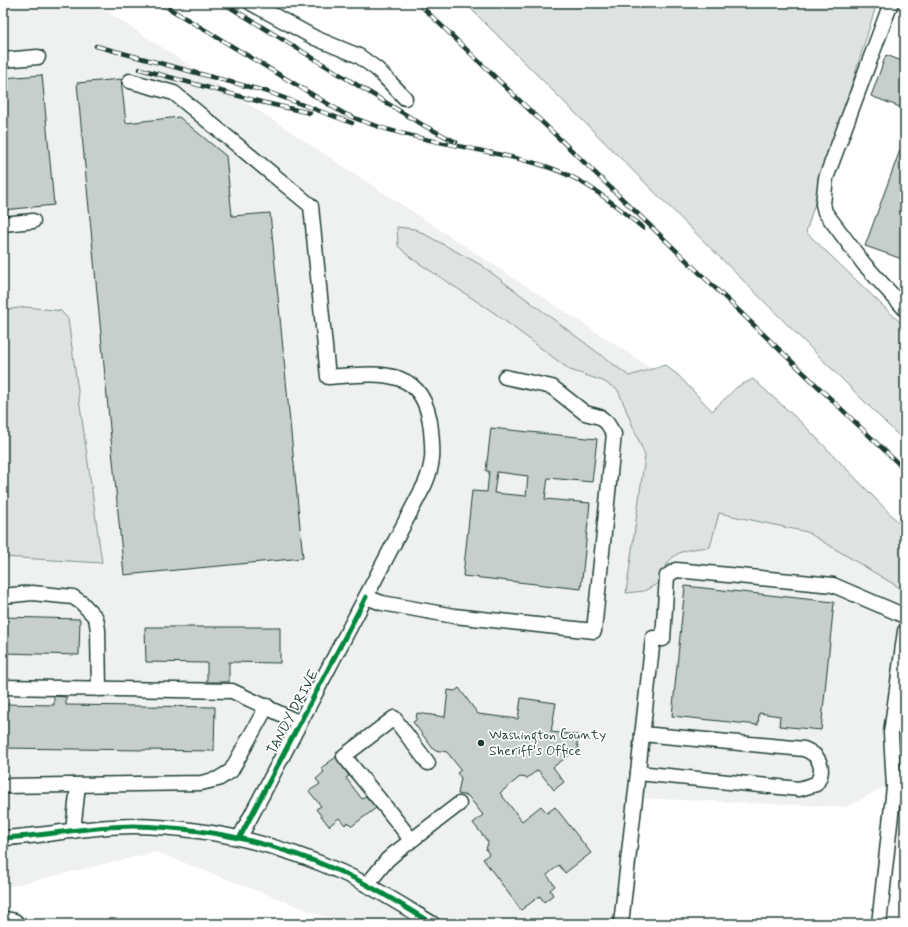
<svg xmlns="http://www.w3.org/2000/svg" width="908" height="927" font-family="Mynerve,sans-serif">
	<rect width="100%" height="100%" fill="#fff"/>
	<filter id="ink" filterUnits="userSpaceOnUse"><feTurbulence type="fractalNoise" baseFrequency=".025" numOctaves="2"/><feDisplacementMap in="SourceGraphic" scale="8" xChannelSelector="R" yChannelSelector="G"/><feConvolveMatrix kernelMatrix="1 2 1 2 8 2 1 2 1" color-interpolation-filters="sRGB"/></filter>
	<g filter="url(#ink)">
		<path fill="#eef1f0" d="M3 3H94L657 372 905 559V775L847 807 635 798 611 924H344L156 852 3 888Z"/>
		<g fill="#dee3e2" stroke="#7e908b">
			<path d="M465 3H877L806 232 905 327V442Z"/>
			<path d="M397 227 415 229 481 265 629 376 665 365 678 375 712 411 737 387 753 379 803 424 905 529V591L807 532 719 513 710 547C680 550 669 551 659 583L644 591 626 593 645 456 618 390 603 381 570 370 493 312 411 258 398 246Z"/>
			<path d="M27 307 61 311 68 319 102 563 3 557V310Z"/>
		</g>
		<g fill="#c7cfcc" stroke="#1f3d34" fill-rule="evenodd">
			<path d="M886 55 905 62V109L871 96Z"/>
			<path d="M42 75 54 205 3 210V78Z"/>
			<path d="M121 79 126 123 179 117 226 156 232 216 270 213 303 558 124 575 77 83Z"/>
			<path d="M904 139H905V260L865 246Z"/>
			<path d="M491 428 597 439 592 482 548 478 545 499 590 503 581 589 463 576 472 491 487 492 489 471H486ZM497 472 528 476 526 496 494 493Z"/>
			<path d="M685 586 834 602 821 730 779 726 780 716 759 713 758 725 672 716Z"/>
			<path d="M3 617 80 619 79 655 3 653Z"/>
			<path d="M145 627H280V663L229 662V682H207V663L146 662Z"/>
			<path d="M459 688 478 714 518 719 521 698 556 703 551 732 578 735 577 744 579 748 553 767 564 782 554 790 538 770 527 778 520 777 500 793 522 821 541 806 547 813 555 807 591 853 565 873 559 865 547 875 555 886 550 890 553 895 544 902 540 896 521 910 483 859 489 854 486 850 488 842 473 823 483 815 468 796 458 794 461 778 457 773 461 770 447 752 434 750 413 722 416 720 417 713 445 717 448 690 455 691Z"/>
			<path d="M54 696 66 697V705L215 707 214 751 3 748V704L54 705Z"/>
			<path d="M336 757 349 776 346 778 362 799 366 796 376 808 352 826 348 822 345 825 339 818 329 826 316 809 321 806 309 791 320 784 316 779 324 772 321 768Z"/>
		</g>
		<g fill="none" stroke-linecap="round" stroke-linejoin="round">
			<defs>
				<g id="minor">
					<path d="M251 3 315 38 359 56 378 70 405 98"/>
					<path d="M891 3 826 178 823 204 825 212 864 264 905 309"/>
					<path d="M3 60 38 57"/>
					<path d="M130 81 174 93 311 206 328 377C379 373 425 365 431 430 433 452 434 463 425 484L240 837"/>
					<path d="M3 224 33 221"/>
					<path d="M3 596 32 593 73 597 82 603 96 618 98 630 99 689"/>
					<path d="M366 597 382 603 454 616 594 631 614 434 607 423 600 417 585 413 552 387 505 377"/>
					<path d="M3 687 232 691 300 723"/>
					<path d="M638 773 799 789 816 784C826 769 820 755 804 749L642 734"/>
					<path d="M3 786 201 783 218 779 231 771 267 706"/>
					<path d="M73 831 78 785"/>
					<path d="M3 838C46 836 89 826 133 826 206 827 274 842 341 872 373 886 403 906 433 924"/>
					<path d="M411 840C390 811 366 784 344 756L394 718 428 763"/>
					<path d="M367 885 387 860 395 853 459 804"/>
					<path d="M621 924 653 638 663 639 667 576 676 570 833 585 905 616"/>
					<path d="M879 924 894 787 891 733 905 631"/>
				</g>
				<path id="highway" d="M3 922 13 924"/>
			</defs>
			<use href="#minor" stroke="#1f3d34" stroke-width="17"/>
			<use href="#highway" stroke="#1f3d34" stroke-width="24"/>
			<use href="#minor" stroke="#fff" stroke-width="14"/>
			<use href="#highway" stroke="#fff" stroke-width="21"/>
			<defs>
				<g id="rail">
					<path d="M160 3 343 113C391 135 442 142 493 153 520 159 549 165 574 178 599 191 621 210 643 228"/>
					<path d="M223 3 421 124 456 142"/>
					<path d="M418 3 905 470"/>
					<path d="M96 46 268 92 352 123"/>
					<path d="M140 69 261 102 310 113"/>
				</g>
			</defs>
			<use href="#rail" stroke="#1f3d34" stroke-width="4.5"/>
			<use href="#rail" stroke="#fff" stroke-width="3" stroke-dasharray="9" stroke-linecap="butt"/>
			<defs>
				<g id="cycleway">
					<path d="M240 837 366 597"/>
					<path d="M3 838C46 836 89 826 133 826 206 827 274 842 341 872 373 886 403 906 433 924"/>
				</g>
			</defs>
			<use href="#cycleway" stroke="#fff" stroke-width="8"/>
			<use href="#cycleway" stroke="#00873e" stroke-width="5"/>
		</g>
	</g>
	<circle fill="#1f3d34" stroke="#fff" stroke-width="1.5" cx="481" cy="743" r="4"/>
	<g text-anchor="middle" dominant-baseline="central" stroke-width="3.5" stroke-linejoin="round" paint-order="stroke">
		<g font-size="14" fill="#1f3d34" stroke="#fff">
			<text transform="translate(293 712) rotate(-62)">TANDY DRIVE</text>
		</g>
		<g font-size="14" fill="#1f3d34" stroke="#fff" text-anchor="start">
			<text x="489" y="735">Washington County<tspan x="489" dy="16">Sheriff's Office</tspan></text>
		</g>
	</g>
	<rect width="908" height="927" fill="none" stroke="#fff" stroke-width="16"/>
	<rect x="8" y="8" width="892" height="911" fill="none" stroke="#1f3d34" stroke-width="1.5" filter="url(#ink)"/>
</svg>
